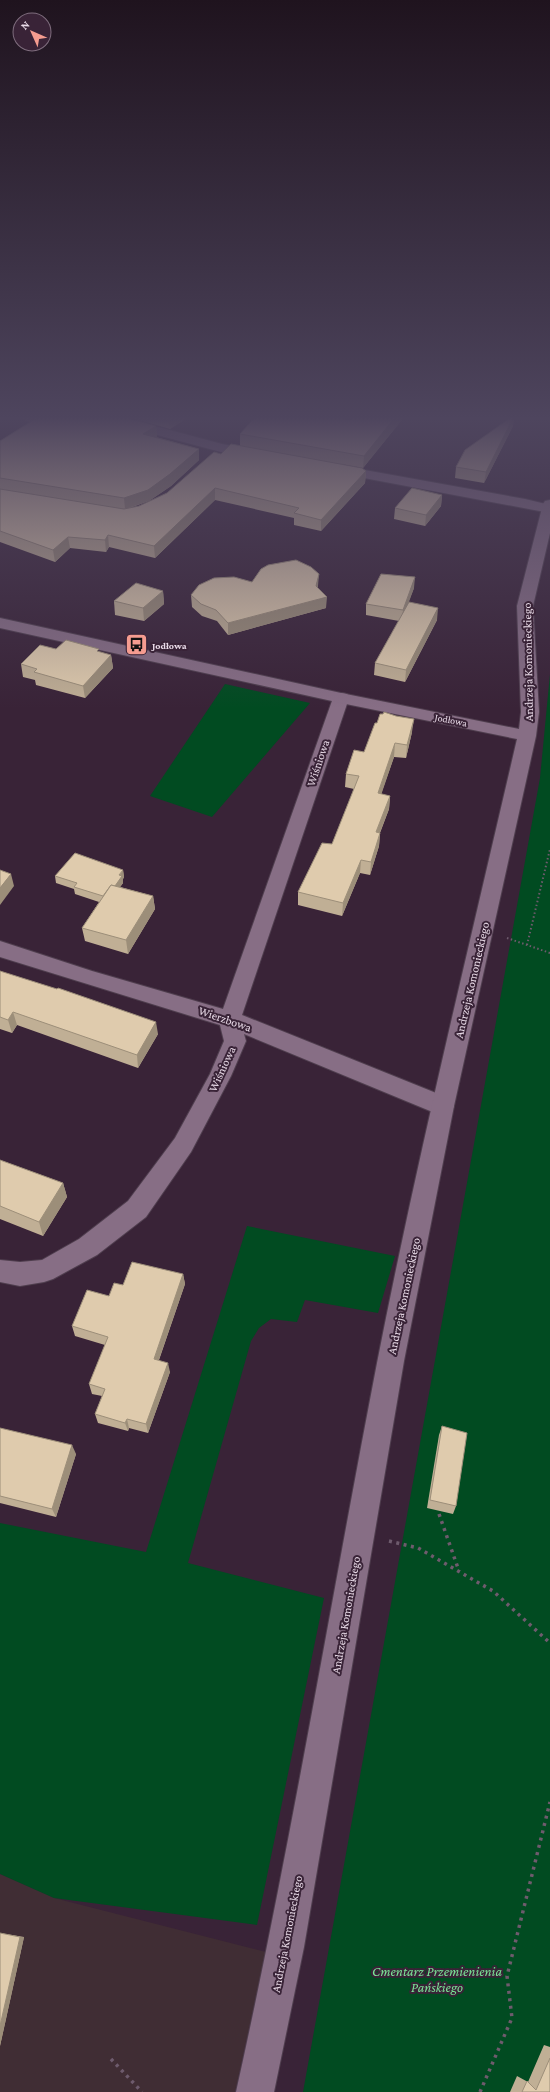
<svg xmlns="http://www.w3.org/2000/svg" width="550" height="2092" font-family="'Crimson Pro',serif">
	<rect width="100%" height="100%" fill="#392337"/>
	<path fill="#402d34" d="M0 1874 54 1898 266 1952 235 2092H0Z"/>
	<g fill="#014b21">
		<path d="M550 674V2092H303L540 778Z"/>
		<path d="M225 684 310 703 212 817 150 796Z"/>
		<path d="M247 1226 395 1256 378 1313 305 1300 297 1322 271 1319 259 1328 251 1341 188 1563 324 1598 257 1925 54 1898 0 1874V1523L146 1552Z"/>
	</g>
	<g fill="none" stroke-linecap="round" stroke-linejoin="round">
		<defs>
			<g id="street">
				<path d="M95 416H117L222 444 260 451 262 454 255 458 221 452 97 419Z"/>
				<path d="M337 465 525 499 550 505V513L332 472 330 469Z"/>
				<path d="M341 693 347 694 349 698 242 1015 451 1099 454 1106 451 1113 443 1115 435 1113 244 1034 246 1041 231 1076 191 1152 146 1217 97 1255 53 1279 44 1282 20 1286 0 1282V1260L20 1262 42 1260 79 1239 128 1201 175 1138 210 1074 224 1041 220 1025 0 957V941L92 971 223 1009 333 698 335 694Z"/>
			</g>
			<path id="secondary" d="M550 500V533L533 606 539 712 536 736 454 1106 404 1361 304 1947 274 2092H236C290 1850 330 1606 377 1363 418 1154 469 947 517 739L341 703 0 628V618L341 693 519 729 521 712 517 606 543 504 545 501Z"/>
		</defs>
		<use href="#street" stroke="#4f3e4e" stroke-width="2"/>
		<use href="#secondary" stroke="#4f3e4e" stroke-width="2"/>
		<g stroke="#6e5b6d" stroke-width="2" stroke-dasharray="1.5 2.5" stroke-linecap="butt">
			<path d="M507 938 550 953"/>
			<path d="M527 945 550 849"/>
		</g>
		<g stroke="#6e5b6d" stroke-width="3.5" stroke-dasharray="3 4.5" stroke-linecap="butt">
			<path d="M439 1514 459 1571"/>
			<path d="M389 1541 418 1548 493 1591 550 1643"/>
			<path d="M111 2059 142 2092"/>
			<path d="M480 2092 512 2018 507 1976 550 1802"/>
		</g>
		<use href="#street" fill="#876e85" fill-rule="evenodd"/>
		<use href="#secondary" fill="#876e85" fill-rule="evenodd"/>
	</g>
	<g fill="#c0af95">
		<path d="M13 416H121L156 426 157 437H156L199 449V460L171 486 149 501 130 508 139 506 167 493 221 454 240 445V434L314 419H325L350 420 356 416H405L363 468 341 464 366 471 365 483 321 531 294 525V518L215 500 155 558 109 547 106 552 70 548 55 562 0 542V441L30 422Z"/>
		<path d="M124 416H190L170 429Z"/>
		<path d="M513 416H514L513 426 484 483 455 478 456 467Z"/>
		<path d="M442 495 441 506 425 526 394 519 395 508Z"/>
		<path d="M252 582 318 586V588L326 608 228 635 217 621 202 616 192 607 191 595Z"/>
		<path d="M414 588 408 603 437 620 405 682 374 675 375 663 399 621 366 615V604Z"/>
		<path d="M163 591 164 604 144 621 115 615 114 601Z"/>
		<path d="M56 649 99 652 111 655 113 668 85 698 36 685 35 680 23 677 21 664Z"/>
		<path d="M412 732 406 758 394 757 381 794 390 796 389 809 380 833 379 846 370 875 360 873 342 916 298 905V892L332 844 354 789 345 787 346 774 364 752Z"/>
		<path d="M123 870 124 877 123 879V883L120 887 153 896 155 909 128 954 85 941 82 928 99 902 75 894 74 889 56 883 55 876Z"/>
		<path d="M0 971 158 1034 138 1068 17 1025 12 1033 0 1029Z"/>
		<path d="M0 1160 63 1183 67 1197 43 1236 0 1219Z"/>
		<path d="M183 1274 185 1284 159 1360 170 1372 148 1433 129 1428 128 1431 98 1423 95 1414 102 1396 92 1394 89 1384 105 1345 75 1336 72 1326 123 1285Z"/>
		<path d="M442 1426 456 1506 453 1514 427 1508 439 1435Z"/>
		<path d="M0 1428 76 1454 56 1517 0 1503Z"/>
		<path d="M0 1933 24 1937 0 2046Z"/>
		<path d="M544 2045 550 2047V2092H510L517 2076 528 2082Z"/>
	</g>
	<g fill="#9c8e79">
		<path d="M171 416H190L170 429 169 418Z"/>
		<path d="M396 416H405L363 468 364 456Z"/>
		<path d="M514 416 513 426 484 483 486 472Z"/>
		<path d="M156 426 157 437 144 445 143 434Z"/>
		<path d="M199 449V460L171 486 149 501 125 509 124 498Z"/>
		<path d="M366 471 365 483 321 531V520Z"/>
		<path d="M215 488V500L155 558 154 546Z"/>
		<path d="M442 495 441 506 425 526 426 515Z"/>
		<path d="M108 535 109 547 106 552 105 540Z"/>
		<path d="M68 537 70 548 55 562 53 550Z"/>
		<path d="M319 574 318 586 316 597V586Z"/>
		<path d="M415 577 414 588 402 621 403 610Z"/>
		<path d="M163 591 164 604 144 621 143 608Z"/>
		<path d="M327 597 326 608 228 635V623Z"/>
		<path d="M438 608 437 620 405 682 406 670Z"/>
		<path d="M111 655 113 668 85 698 83 686Z"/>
		<path d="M414 719 412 732 406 758 407 745Z"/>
		<path d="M395 743 394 757 377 807 378 793Z"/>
		<path d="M390 796 389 809 375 845 376 832Z"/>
		<path d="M380 833 379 846 370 875 371 862Z"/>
		<path d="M361 860 360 873 342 916 343 903Z"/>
		<path d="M123 870 124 877 123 879V883L108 904 106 897Z"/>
		<path d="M11 874 14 886 0 905V888Z"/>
		<path d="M153 896 155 909 128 954 126 940Z"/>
		<path d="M13 1012 17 1025 12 1033 8 1020Z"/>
		<path d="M156 1022 158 1034 138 1068 137 1055Z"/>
		<path d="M63 1183 67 1197 43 1236 39 1222Z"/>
		<path d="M183 1274 185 1284 156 1368 154 1359Z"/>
		<path d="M168 1363 170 1372 148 1433 146 1424Z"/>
		<path d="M127 1419 129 1428 128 1431 125 1423Z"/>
		<path d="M72 1445 76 1454 56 1517 52 1509Z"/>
		<path d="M20 1937H24L0 2046V2026Z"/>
	</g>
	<g fill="#dfcbad" stroke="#9c8e79">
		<path d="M40 416H121L156 426 143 434 199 449 170 474 148 490 124 498 0 478V441Z"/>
		<path d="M256 416H300L314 419 316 417 325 419 327 416H331L350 420 356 416H396L364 456 240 434Z"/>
		<path d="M513 416H514L486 472 456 467 465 450Z"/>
		<path d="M231 444 362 468 366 471 321 520 294 513 299 508 215 488 154 546 108 535 105 540 68 537 53 550 0 531V489L124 509 139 506 167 493 214 452 221 454Z"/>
		<path d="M412 488 442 495 426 515 395 508Z"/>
		<path d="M296 560 311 567 319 574 316 586 327 597 228 623 216 610 201 604 191 595 199 585 214 578 234 577 252 582 261 569 268 565Z"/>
		<path d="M381 574 415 577 403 610 366 604Z"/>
		<path d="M136 583 163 591 143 608 114 601Z"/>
		<path d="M409 602 438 608 406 670 375 663Z"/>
		<path d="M66 640 99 649 97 651 111 655 83 686 34 672 37 669 21 664 40 645 56 649Z"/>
		<path d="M384 712 396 716 414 719 407 745 395 743 378 793 390 796 376 832 380 833 371 862 361 860 343 903 298 892 322 843 332 844 359 776 346 774 354 750 364 752 375 723H377L380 714H383Z"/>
		<path d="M75 853 123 870 119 875 122 876 115 886 111 885 103 896 74 887 77 883 55 876Z"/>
		<path d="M0 870 11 874 0 888Z"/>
		<path d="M111 885 153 896 126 940 82 928Z"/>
		<path d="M0 971 57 989 58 988 156 1022 137 1055 13 1012 8 1020 0 1017Z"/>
		<path d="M0 1160 63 1183 39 1222 0 1206Z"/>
		<path d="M132 1262 183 1274 154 1359 168 1363 146 1424 127 1419 125 1423 95 1414 105 1389 89 1384 108 1337 72 1326 87 1290 109 1296 114 1283 123 1285Z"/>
		<path d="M442 1426 467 1433 456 1506 430 1500Z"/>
		<path d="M0 1428 72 1445 52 1509 0 1496Z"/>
		<path d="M0 1933 20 1937 0 2026Z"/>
		<path d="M550 2058V2092H522L527 2081 536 2090Z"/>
	</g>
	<linearGradient id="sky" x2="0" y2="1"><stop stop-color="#1f131e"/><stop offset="0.59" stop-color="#4e455e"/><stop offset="1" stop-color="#4e455e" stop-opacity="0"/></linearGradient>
	<rect width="550" height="709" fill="url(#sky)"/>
	<defs>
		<symbol id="bus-square" viewBox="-11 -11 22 22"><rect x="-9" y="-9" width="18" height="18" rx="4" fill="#f59c90" stroke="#392337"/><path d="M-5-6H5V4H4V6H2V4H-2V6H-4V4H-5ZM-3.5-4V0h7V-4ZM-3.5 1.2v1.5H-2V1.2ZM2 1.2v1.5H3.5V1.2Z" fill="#111"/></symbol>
	</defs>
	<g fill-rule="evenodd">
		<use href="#bus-square" x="124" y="632" width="25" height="25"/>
	</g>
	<g text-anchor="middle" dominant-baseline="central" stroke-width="4" stroke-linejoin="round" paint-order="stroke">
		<g font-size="10" font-weight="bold" fill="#e9dbe8" stroke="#392337" text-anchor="start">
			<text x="152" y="645">Jodłowa</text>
		</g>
		<g font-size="10" fill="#e9dbe8" stroke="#392337">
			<text transform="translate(451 720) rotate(11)">Jodłowa</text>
		</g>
		<g font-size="12" fill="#e9dbe8" stroke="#392337">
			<text transform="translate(528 662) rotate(-91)">Andrzeja Komonieckiego</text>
			<text transform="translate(318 763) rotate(-71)">Wiśniowa</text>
			<text transform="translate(472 980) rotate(-77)">Andrzeja Komonieckiego</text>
			<text transform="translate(225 1019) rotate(19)">Wierzbowa</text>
			<text transform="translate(222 1069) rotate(-65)">Wiśniowa</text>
			<text transform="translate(404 1296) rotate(-78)">Andrzeja Komonieckiego</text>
			<text transform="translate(346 1615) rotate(-80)">Andrzeja Komonieckiego</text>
			<text transform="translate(287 1934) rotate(-79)">Andrzeja Komonieckiego</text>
		</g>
		<g font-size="14" font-style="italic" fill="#7be497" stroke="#392337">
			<text x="437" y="1971">Cmentarz Przemienienia<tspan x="437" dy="16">Pańskiego</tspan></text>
		</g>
	</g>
	<g transform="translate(32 32) rotate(315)"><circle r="19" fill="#392337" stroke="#7f6d7e"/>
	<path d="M0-3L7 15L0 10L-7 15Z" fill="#f59c90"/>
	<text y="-6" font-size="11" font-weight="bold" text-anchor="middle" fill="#e9dbe8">N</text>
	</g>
</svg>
